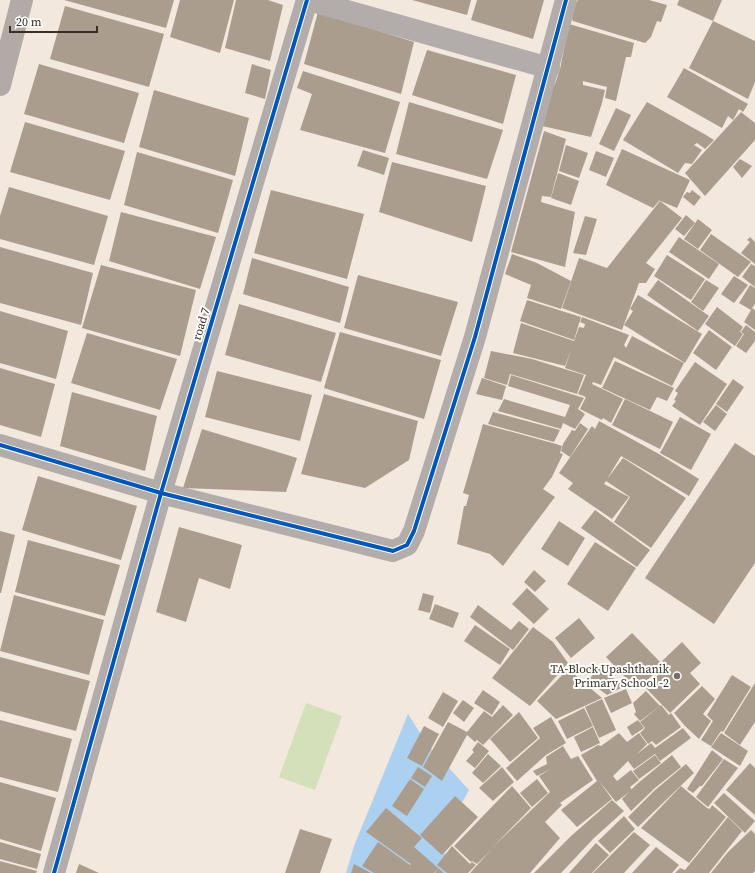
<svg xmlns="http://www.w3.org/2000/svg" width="755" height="873" font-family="'Source Serif 4',serif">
	<rect width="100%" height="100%" fill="#f3e8dd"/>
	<path fill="#d4e0ba" d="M306 703 342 716 315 790 279 777Z"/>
	<path fill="#acd0ef" d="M408 714 427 744 469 790 439 844 458 873H346L354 846Z"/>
	<g fill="#ab9d8e">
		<path d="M64 0H174L166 28Z"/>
		<path d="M180 0H234L220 53 170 37Z"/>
		<path d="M236 0H268L283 5 270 61 225 48Z"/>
		<path d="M412 0H471L467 15Z"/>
		<path d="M477 0H544L533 39 471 20Z"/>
		<path d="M578 0H649L667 5 661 22 657 21 651 37 645 43 573 21 571 16 575 5Z"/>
		<path d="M679 0H722L713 21 677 5Z"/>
		<path d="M65 6 164 34 149 87 50 59Z"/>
		<path d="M318 12 414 42 401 94 304 64Z"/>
		<path d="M713 21 755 41V82L748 99 689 68Z"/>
		<path d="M569 24 634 43 631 57H626L616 101 605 98 607 87 583 81V85L605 90 602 103 591 137 542 126 550 90 555 84 560 69Z"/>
		<path d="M427 50 516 75 503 124 412 95Z"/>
		<path d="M39 64 139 93 124 143 24 114Z"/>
		<path d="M252 64 271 70 265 99 245 93Z"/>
		<path d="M684 68 748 104 743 112 739 109 733 120 728 116 722 128 667 97Z"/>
		<path d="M303 71 400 102 385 153 300 130 312 94 297 88Z"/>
		<path d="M154 90 249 118 235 176 139 147Z"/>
		<path d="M409 102 503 130 487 179 396 154Z"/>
		<path d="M647 102 706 135 714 140 705 149 697 143 694 145 702 150 692 164 685 163 678 173 623 140Z"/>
		<path d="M616 108 631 115 614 151 599 144Z"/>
		<path d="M741 112 755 123V140L705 196 685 173Z"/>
		<path d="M25 122 125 151 110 200 10 172Z"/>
		<path d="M544 131 566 139 551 197 542 196 541 202 575 212 565 267 511 252Z"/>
		<path d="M566 145 588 153 579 178 559 171Z"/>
		<path d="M622 149 690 180 677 208 658 200 659 201 653 208 606 185Z"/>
		<path d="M363 150 389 158 384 175 357 166Z"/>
		<path d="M596 151 614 158 606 177 589 170Z"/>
		<path d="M137 152 233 180 218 233 124 205Z"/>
		<path d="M740 159 752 166 742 178 733 167Z"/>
		<path d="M392 162 486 186 472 242 379 212Z"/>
		<path d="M558 173 579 181 571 205 551 198Z"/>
		<path d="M9 187 108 216 94 265 0 239V216Z"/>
		<path d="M271 190 364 214 347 279 254 253Z"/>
		<path d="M692 190 701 197 694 206 683 197 687 192 690 193Z"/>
		<path d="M660 201 682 218 646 263 655 269 646 283H639L622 330 562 308 579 258 607 268Z"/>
		<path d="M121 212 216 237 200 289 109 261Z"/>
		<path d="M686 215 695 223 684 236 675 229Z"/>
		<path d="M585 216 597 219 586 255 573 253Z"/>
		<path d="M698 219 712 230 698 249 684 239Z"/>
		<path d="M711 234 751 262 738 277 700 250Z"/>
		<path d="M679 237 719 264 709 279 669 252Z"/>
		<path d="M750 237 755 242V264L741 253 750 242 747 240Z"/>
		<path d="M0 247 93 273 81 325 0 303Z"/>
		<path d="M512 254 537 263 571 281 561 309 527 298 531 285 505 274Z"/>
		<path d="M667 255 705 279 691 300 654 276Z"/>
		<path d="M252 258 349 287 340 323 243 294Z"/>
		<path d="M751 264 755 266V287L742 277Z"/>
		<path d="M101 265 196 290 180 356 82 328Z"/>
		<path d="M358 275 458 302 441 356 344 328Z"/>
		<path d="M734 276 748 285 734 303 721 294Z"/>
		<path d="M658 280 709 316 698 331 647 295Z"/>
		<path d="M706 280 719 288 703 311 691 302Z"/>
		<path d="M750 285 755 288V304L752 308 755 310V330L744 322 751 310 739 303Z"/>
		<path d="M638 295 702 334 685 363 624 325 633 311 630 309Z"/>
		<path d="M527 300 581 317 574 340 520 321Z"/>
		<path d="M239 304 336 333 321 382 225 355Z"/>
		<path d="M717 307 743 327 740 332 743 334 735 346 705 324Z"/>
		<path d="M0 311 68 331 56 379 0 363Z"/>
		<path d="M582 317 629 335 624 345 626 348 632 336 684 363 672 386 614 357 601 385 593 382 592 384 623 399 611 423 603 418 602 420 580 409 586 397 578 394 586 375 565 368 571 350 565 366 513 353 521 323 574 341 579 327 584 328 585 324 580 322Z"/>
		<path d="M746 325 755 332V341L746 353 736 346 744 334 741 332Z"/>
		<path d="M709 330 732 347 716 370 693 353Z"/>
		<path d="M340 332 441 360 424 419 324 388Z"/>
		<path d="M87 333 177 359 160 410 71 383Z"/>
		<path d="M491 351 532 359 584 375 577 394 510 374 507 385 484 378Z"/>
		<path d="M615 361 674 388 667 401 657 397 650 410 602 388Z"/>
		<path d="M695 362 727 384 700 425 672 406 676 401 674 400 678 393 675 391Z"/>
		<path d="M0 368 55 384 41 437 0 425Z"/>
		<path d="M217 371 312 395 300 441 205 417Z"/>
		<path d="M511 375 584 398 578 409 585 414 575 429 563 423 561 429 498 411 504 399 565 417 570 405 508 386Z"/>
		<path d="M482 378 506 386 502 400 476 394Z"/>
		<path d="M733 379 744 387 727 412 716 404Z"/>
		<path d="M72 392 157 416 145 471 60 446Z"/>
		<path d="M324 394 418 421 409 460 365 488 301 474Z"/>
		<path d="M625 399 673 422 660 449 612 425Z"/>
		<path d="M716 405 727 414 715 431 703 422Z"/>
		<path d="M493 412 560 430 554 442 488 424Z"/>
		<path d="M680 417 711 434 691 470 660 453Z"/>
		<path d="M599 421 659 454 699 479 689 496 621 456 607 479 623 458 686 498 651 548 614 522 630 497 606 481 604 484 629 497 612 519 568 489 573 483 559 473 592 426 595 429Z"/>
		<path d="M580 423 588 429 570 457 561 451 563 444 572 430 575 431Z"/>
		<path d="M483 424 556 444 562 446 560 453 563 454 552 477 543 489 555 497 503 566 490 554 457 544 464 506H466L469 495 463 493Z"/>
		<path d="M202 429 297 458 286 492 183 488Z"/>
		<path d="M735 443 755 456V563L714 624 645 578Z"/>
		<path d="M38 476 137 506 121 560 22 530Z"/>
		<path d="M595 510 650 550 637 567 581 528Z"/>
		<path d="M559 521 585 538 568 566 541 549Z"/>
		<path d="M179 527 242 545 230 589 199 578 186 622 156 612Z"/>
		<path d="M0 531 15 535 1 593H0Z"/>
		<path d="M28 540 120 565 105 616 15 592Z"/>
		<path d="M595 542 636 568 608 611 567 584Z"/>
		<path d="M534 570 546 581 535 592 524 582Z"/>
		<path d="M527 588 549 609 534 624 512 604Z"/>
		<path d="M423 593 434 596 430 613 418 610Z"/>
		<path d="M14 595 104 620 89 675 0 651Z"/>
		<path d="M435 604 459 613 453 628 429 619Z"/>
		<path d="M478 605 511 630 519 621 529 629 513 650 470 617Z"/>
		<path d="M579 618 595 638 571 658 555 638Z"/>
		<path d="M475 625 510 649 500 665 464 641Z"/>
		<path d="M533 627 553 642 568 663 530 706 492 678Z"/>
		<path d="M632 633 663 665 637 690 606 657Z"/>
		<path d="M682 642 701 663 690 673 700 684 670 713 645 687 668 666 662 661Z"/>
		<path d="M0 657 90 681 76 731 0 711Z"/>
		<path d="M598 668 625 686 607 695 588 681Z"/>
		<path d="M568 669 602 698 556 719 537 701Z"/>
		<path d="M732 675 751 687 723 732 721 731 711 746 701 740 713 721 707 715Z"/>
		<path d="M755 683V722L740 745 724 733Z"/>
		<path d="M702 686 715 699 703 714 711 721 699 739 685 726 674 713Z"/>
		<path d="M626 689 632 703 611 713 604 698Z"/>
		<path d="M483 690 500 702 492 715 474 703Z"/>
		<path d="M646 691 660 706 640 721 634 714 636 712 633 703Z"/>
		<path d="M443 692 458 701 443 727 428 718Z"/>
		<path d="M602 699 616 730 599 738 585 707Z"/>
		<path d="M463 700 474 708 464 722 453 713Z"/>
		<path d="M503 705 513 715 483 745 477 740 475 742 467 735 442 781 423 767 448 722 469 733 467 732 484 711 492 717Z"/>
		<path d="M661 705 669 715 671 713 681 727 656 745 652 741 648 744 640 733 645 728 640 722Z"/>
		<path d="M584 708 593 726 567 739 558 721Z"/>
		<path d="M519 712 538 738 510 762 490 739Z"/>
		<path d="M551 717 566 743 546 755 517 781 506 768 540 738 533 728Z"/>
		<path d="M0 720 72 739 58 792 0 777Z"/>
		<path d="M638 720 644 728 632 736 627 727Z"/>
		<path d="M424 726 439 734 422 766 407 758Z"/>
		<path d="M593 727 600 743 581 752 574 737Z"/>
		<path d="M683 728 691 738 660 761 655 754 634 769 628 761 613 776 617 781 631 770 639 780 630 787 632 790 616 802 599 781 612 799 577 827 561 810 597 781 581 755 598 745 601 746 619 733 627 742 639 733 647 744 636 755 651 743 655 748Z"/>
		<path d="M721 733 748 751 740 766 711 747Z"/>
		<path d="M478 742 489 751 475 768 466 761 474 752 472 750Z"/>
		<path d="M563 746 571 759 578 756 593 780 560 803 562 805 545 822 560 838 530 873H470L491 850 477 864 472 861 471 862 454 846 512 786 531 808 493 847 550 792 539 776 551 769 537 776 533 771 547 764 546 757Z"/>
		<path d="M712 750 723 759 702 786H700L693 793 687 789Z"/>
		<path d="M488 754 501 766 483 783 472 773Z"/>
		<path d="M655 755 661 763 639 779 633 771Z"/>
		<path d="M672 755 681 767 655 788 631 811 622 799 637 784Z"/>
		<path d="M724 759 738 768 708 807 696 797Z"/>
		<path d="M750 763 755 768V815L726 790Z"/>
		<path d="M686 764 694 773 638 827 628 817 654 791Z"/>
		<path d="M418 767 432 776 425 787 411 778Z"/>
		<path d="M502 767 514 782 493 801 479 788Z"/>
		<path d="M410 779 424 789 407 816 392 806Z"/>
		<path d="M537 779 548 793 532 807 520 793Z"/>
		<path d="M0 782 56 798 41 851 0 839Z"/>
		<path d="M681 786 707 808 710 809 712 805 726 817 689 863 641 828Z"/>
		<path d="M724 793 755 821 745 833 714 803Z"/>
		<path d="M455 796 478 817 442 855 420 835Z"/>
		<path d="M612 800 624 811 594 838 561 873H534L570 837Z"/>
		<path d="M386 808 422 838 414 847 438 868 434 873H374L362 866 378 842 410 865 414 861 411 864 366 832Z"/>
		<path d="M624 816 635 829 610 853 598 841Z"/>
		<path d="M728 817 742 831 709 873H675L680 868 685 870Z"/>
		<path d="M300 829 332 839 320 873H285Z"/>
		<path d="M751 830 755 834V871L753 873H711L728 852Z"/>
		<path d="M634 832 650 845 624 873H593Z"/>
		<path d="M0 842 41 854 37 869 0 859Z"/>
		<path d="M596 843 609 855 592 873H569Z"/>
		<path d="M452 846 470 864 472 862 476 865 468 873H447L437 865Z"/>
		<path d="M656 847 679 865 672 873H632Z"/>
		<path d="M0 861 37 871 36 873H0Z"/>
		<path d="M79 864 99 873H76Z"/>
		<path d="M354 864 371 873H351Z"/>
		<path d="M438 868 444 873H435Z"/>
	</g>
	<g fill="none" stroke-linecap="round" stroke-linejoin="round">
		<g stroke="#b2acab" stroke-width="22">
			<path d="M308 0 549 68"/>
			<path d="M0 445 161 493 307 0"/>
			<path d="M54 873 161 493 393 551 407 545 414 531 475 337 566 0"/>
		</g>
		<path stroke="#b2aaa7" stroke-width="22" d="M0 85 22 0"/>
		<defs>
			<g id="cycleway">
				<path d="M0 445 161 493 307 0"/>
				<path d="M54 873 161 493 393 551 407 545 414 531 475 337 566 0"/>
			</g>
		</defs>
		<use href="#cycleway" stroke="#fff" stroke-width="6"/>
		<use href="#cycleway" stroke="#0057b8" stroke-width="4"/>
	</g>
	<circle fill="#796f65" stroke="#fff" stroke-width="1.5" cx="677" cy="676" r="4"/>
	<g text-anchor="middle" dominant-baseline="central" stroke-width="4" stroke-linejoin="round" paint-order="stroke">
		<g font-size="12" fill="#382e25" stroke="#fff">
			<text transform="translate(201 324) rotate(-73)">road 7</text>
		</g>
		<g font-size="12" fill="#382e25" stroke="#fff" text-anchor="end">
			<text x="669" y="669">TA-Block Upashthanik<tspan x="669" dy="14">Primary School -2</tspan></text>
		</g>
	</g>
	<path d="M10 26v6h87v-6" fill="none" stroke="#382e25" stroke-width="2"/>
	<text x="16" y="26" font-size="12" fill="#382e25" stroke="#ffffff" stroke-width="3" paint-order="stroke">20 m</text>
</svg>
